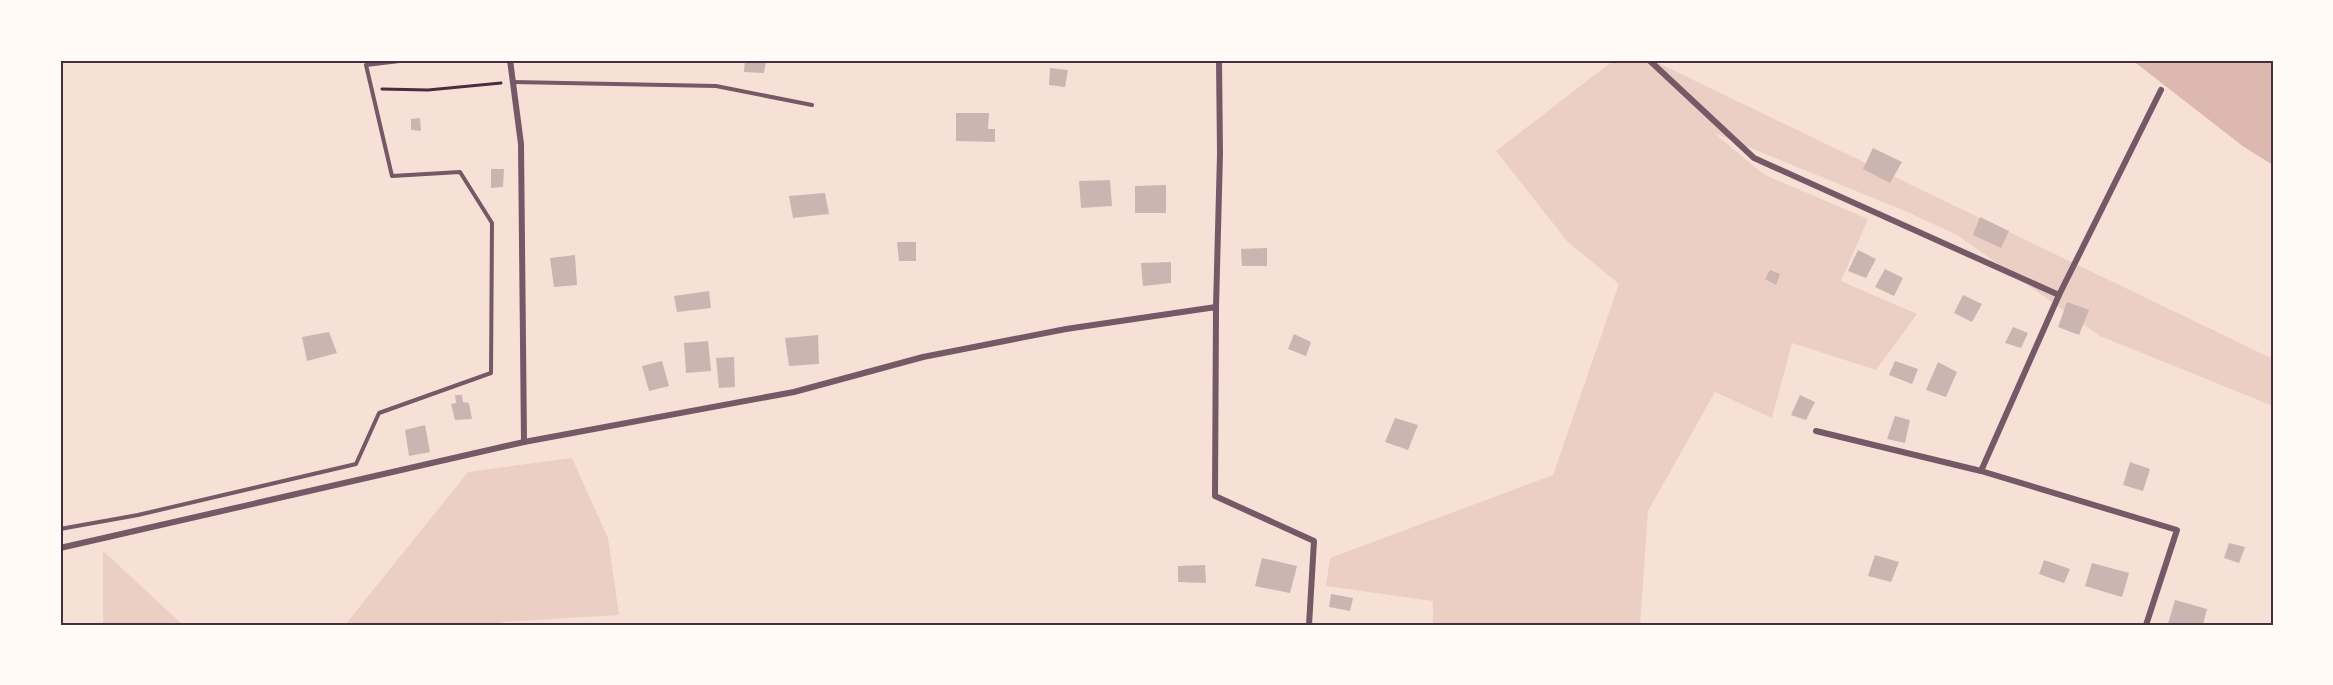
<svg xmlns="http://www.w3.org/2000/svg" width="2333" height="685" font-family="Arial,sans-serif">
	<rect width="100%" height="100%" fill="#f7e1d7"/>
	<g fill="#ebcfc5">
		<path d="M1614 60H1652L2273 359V406L2100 336 1957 235 1905 211 1714 133 1765 175 1868 219 1841 281 1917 314 1876 370 1792 343 1772 418 1715 392 1648 511 1640 625 1563 623 1562 625H1433V601L1326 586 1330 558 1553 475 1619 284 1567 241 1496 151Z"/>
		<path d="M572 458 608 538 619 615 502 622 501 625H345L468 472Z"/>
		<path d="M103 551 183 625H103Z"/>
	</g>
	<path fill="#dcb8b0" d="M2132 60H2273V165L2244 147Z"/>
	<g fill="#ccb4b1">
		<path d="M745 60H766L764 73 744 72Z"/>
		<path d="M1050 68 1068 70 1065 87 1049 85Z"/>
		<path d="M956 113H989L988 129H995V142L956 141Z"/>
		<path d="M420 118 421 131 411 130V119Z"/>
		<path d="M1873 148 1902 162 1890 183 1863 169Z"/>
		<path d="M491 169H504L503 187 491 188Z"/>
		<path d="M1110 180 1112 206 1081 208 1079 181Z"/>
		<path d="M1166 185V213H1135V186Z"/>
		<path d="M825 193 829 214 793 218 789 196Z"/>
		<path d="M1980 217 2009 231 2001 248 1973 235Z"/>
		<path d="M897 242H916V261H899Z"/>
		<path d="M1267 248V266H1242L1241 249Z"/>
		<path d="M1858 250 1876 259 1866 278 1848 271Z"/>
		<path d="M575 255 577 285 554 287 550 258Z"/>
		<path d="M1171 262V283L1143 286 1141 263Z"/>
		<path d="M1885 269 1903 278 1894 296 1875 287Z"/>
		<path d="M1770 270 1780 274 1776 285 1765 279Z"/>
		<path d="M709 291 711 308 677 312 674 296Z"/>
		<path d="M1963 295 1982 304 1972 322 1954 313Z"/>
		<path d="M2067 302 2089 310 2079 335 2058 327Z"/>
		<path d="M2013 327 2028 333 2021 348 2005 343Z"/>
		<path d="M329 332 337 353 307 361 302 337Z"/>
		<path d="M1294 334 1311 342 1306 356 1288 349Z"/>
		<path d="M818 335 819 364 789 366 785 338Z"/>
		<path d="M708 341 711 371 686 373 684 343Z"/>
		<path d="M734 357 735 387 719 388 716 358Z"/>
		<path d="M662 361 669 386 649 391 642 366Z"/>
		<path d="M1895 361 1918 369 1912 384 1889 375Z"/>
		<path d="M1938 362 1957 372 1946 397 1926 390Z"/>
		<path d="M455 395H462L463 402 469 403 472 419 455 420 451 404 456 403Z"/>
		<path d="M1800 395 1815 402 1806 420 1791 415Z"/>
		<path d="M1895 416 1910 420 1905 443 1887 439Z"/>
		<path d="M1395 418 1418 425 1408 450 1385 442Z"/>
		<path d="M425 425 430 452 409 456 405 430Z"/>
		<path d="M2130 462 2150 469 2143 491 2123 485Z"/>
		<path d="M2229 543 2245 547 2239 563 2224 558Z"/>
		<path d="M1875 555 1899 562 1891 582 1868 576Z"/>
		<path d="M1262 558 1297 566 1290 593 1255 586Z"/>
		<path d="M2044 560 2070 569 2064 583 2039 574Z"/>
		<path d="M2092 563 2129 573 2122 597 2085 586Z"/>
		<path d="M1205 565 1206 583 1178 582V566Z"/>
		<path d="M1331 594 1353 598 1350 611 1329 607Z"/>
		<path d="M2175 600 2207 609 2203 625 2168 624Z"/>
	</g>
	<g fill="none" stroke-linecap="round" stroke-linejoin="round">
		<path stroke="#4a2c40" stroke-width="3" d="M382 89 428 90 501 83"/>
		<g stroke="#755966" stroke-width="4">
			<path d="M513 82 716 86 812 105"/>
			<path d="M60 529 138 515 356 464 379 413 491 373 492 223 460 172 392 176 366 65 408 60"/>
		</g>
		<g stroke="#755966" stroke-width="6">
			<path d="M510 60 521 144 524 442"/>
			<path d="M1649 60 1754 158 2059 295"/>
			<path d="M1216 307 1220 154 1219 60"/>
			<path d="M1816 431 1981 471 2177 530 2146 625"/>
			<path d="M1981 471 2059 295 2161 90"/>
			<path d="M60 548 524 442 794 392 923 357 1066 329 1216 307 1215 496 1314 541 1309 625"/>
		</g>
	</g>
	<rect width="2333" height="685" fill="none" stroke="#fffaf5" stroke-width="123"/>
	<rect x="62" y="62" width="2210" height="562" fill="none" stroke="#4a2c40" stroke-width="2"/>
</svg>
